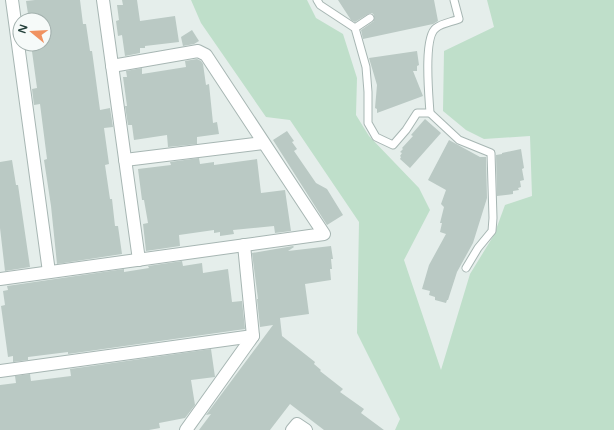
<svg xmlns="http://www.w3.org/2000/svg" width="614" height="430" font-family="'Varela Round',sans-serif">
	<rect width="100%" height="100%" fill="#e5eeeb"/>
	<path fill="#bfdfca" d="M191 0H307L316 18 343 34 357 78 356 115 369 136 419 188 430 210 404 260 441 370 470 274 494 235 505 205 532 196 530 136 484 139 466 130 443 111 444 51 494 27 487 0H614V430H395L400 419 357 333 359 222 290 120 266 117 201 23Z"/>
	<g fill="#bac9c4">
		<path d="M35 0H80L83 24H86L90 51H92L100 110 110 108 113 127 104 128 109 164 105 165 110 199H112L115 226H118L122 254 57 264 51 206 44 160 47 159 40 104 34 105 32 89 37 88 31 44H44V20H29L26 1Z"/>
		<path d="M122 0H137L140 21 175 16 179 42 145 46V48H140V53L125 56 122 35 118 36 116 21 119 20 117 5H123Z"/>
		<path d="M338 0H434L438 21 433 24 363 39 361 30 374 21V15L372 13 368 14 355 22 351 20Z"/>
		<path d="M192 30 199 41 194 44 183 46 181 37Z"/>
		<path d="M417 51 419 65 417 66V71H413L423 96 377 113V109L375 108 377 85 369 58Z"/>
		<path d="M197 59 201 61 203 64 206 85 209 84 213 123 217 122 219 134 197 137V144L168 147 167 135 134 140 132 125H128L125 106H127L123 77H127L126 71 142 68V74L186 67 185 61Z"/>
		<path d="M425 119 441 133 410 168 400 159 401 157 400 156 402 153 400 152 403 149 402 148 413 136 411 135Z"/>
		<path d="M287 131 294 141 292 142 297 149 294 151 316 183 327 189 343 215 327 225 273 140Z"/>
		<path d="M449 140 480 157H486L487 198 473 243 457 272 448 300H447L446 303 435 300V297L429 295 430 291 422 289 429 265 446 234 440 232 442 223H440L444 207 441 204 446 190 428 180Z"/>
		<path d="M521 149 524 168 522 169 524 180 520 181 521 187 518 188 519 190 513 191V194L497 196 496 155 502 154V153Z"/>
		<path d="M199 158 200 164 214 162V165L257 159 261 193 285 190 291 231 275 233 274 226 233 230 234 234 220 236V232L214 233V230L179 235 180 246 146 251 143 224 148 223 144 200H142L138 169 171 165 170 162Z"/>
		<path d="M12 160 16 185H18L30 267 5 271 0 228V162Z"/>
		<path d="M293 246 294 247 288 251 331 246 333 259H331L332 269H330L331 280 305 284 309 314 280 318 282 336 315 362 314 364 321 370 320 371 343 389 340 392 364 409 361 413 384 430H324L290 404 270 430H199L211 414 206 415 273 325 260 327 257 299H258L252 253Z"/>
		<path d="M182 261 183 266 202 263 203 273 228 269 232 302 242 301 245 329 68 354V352L28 357V360L13 362V356L8 357 1 306 5 305 3 291 8 290 7 286 124 269V272L149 268 148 266Z"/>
		<path d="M211 349 215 377 191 380 195 405 185 418 159 423 160 428 149 430H0V385L16 383 15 376 30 374 31 381 71 376 70 369Z"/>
	</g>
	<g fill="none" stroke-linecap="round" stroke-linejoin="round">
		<defs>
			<g id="service">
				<path d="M317 0 320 5 355 28 366 67 368 92V123L376 137 393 145 406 130 417 113H430L459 140 491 153 493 218 492 231 478 248 466 268"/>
				<path d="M355 28 370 18"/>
				<path d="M430 113C429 97 423 37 436 28 442 23 452 22 459 19L454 0"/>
			</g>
			<g id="minor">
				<path d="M12 0 49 272"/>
				<path d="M103 0 139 260"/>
				<path d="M125 160 263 143"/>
				<path d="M0 279 324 234 206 55 198 51 112 66"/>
				<path d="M0 371 253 336"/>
				<path d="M186 430 253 336 244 245"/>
				<path d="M292 430 297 424 306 430"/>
			</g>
		</defs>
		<use href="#service" stroke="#a7b6b3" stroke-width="9"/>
		<use href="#minor" stroke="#a7b6b3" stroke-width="14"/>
		<use href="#service" stroke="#fff" stroke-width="7"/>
		<use href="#minor" stroke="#fff" stroke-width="12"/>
	</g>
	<g transform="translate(32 32) rotate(288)"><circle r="19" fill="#f6faf9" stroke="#a2b0ad"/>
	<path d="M0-3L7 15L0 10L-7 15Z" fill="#f09261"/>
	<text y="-6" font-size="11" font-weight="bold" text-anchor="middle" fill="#24403b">N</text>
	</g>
</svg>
